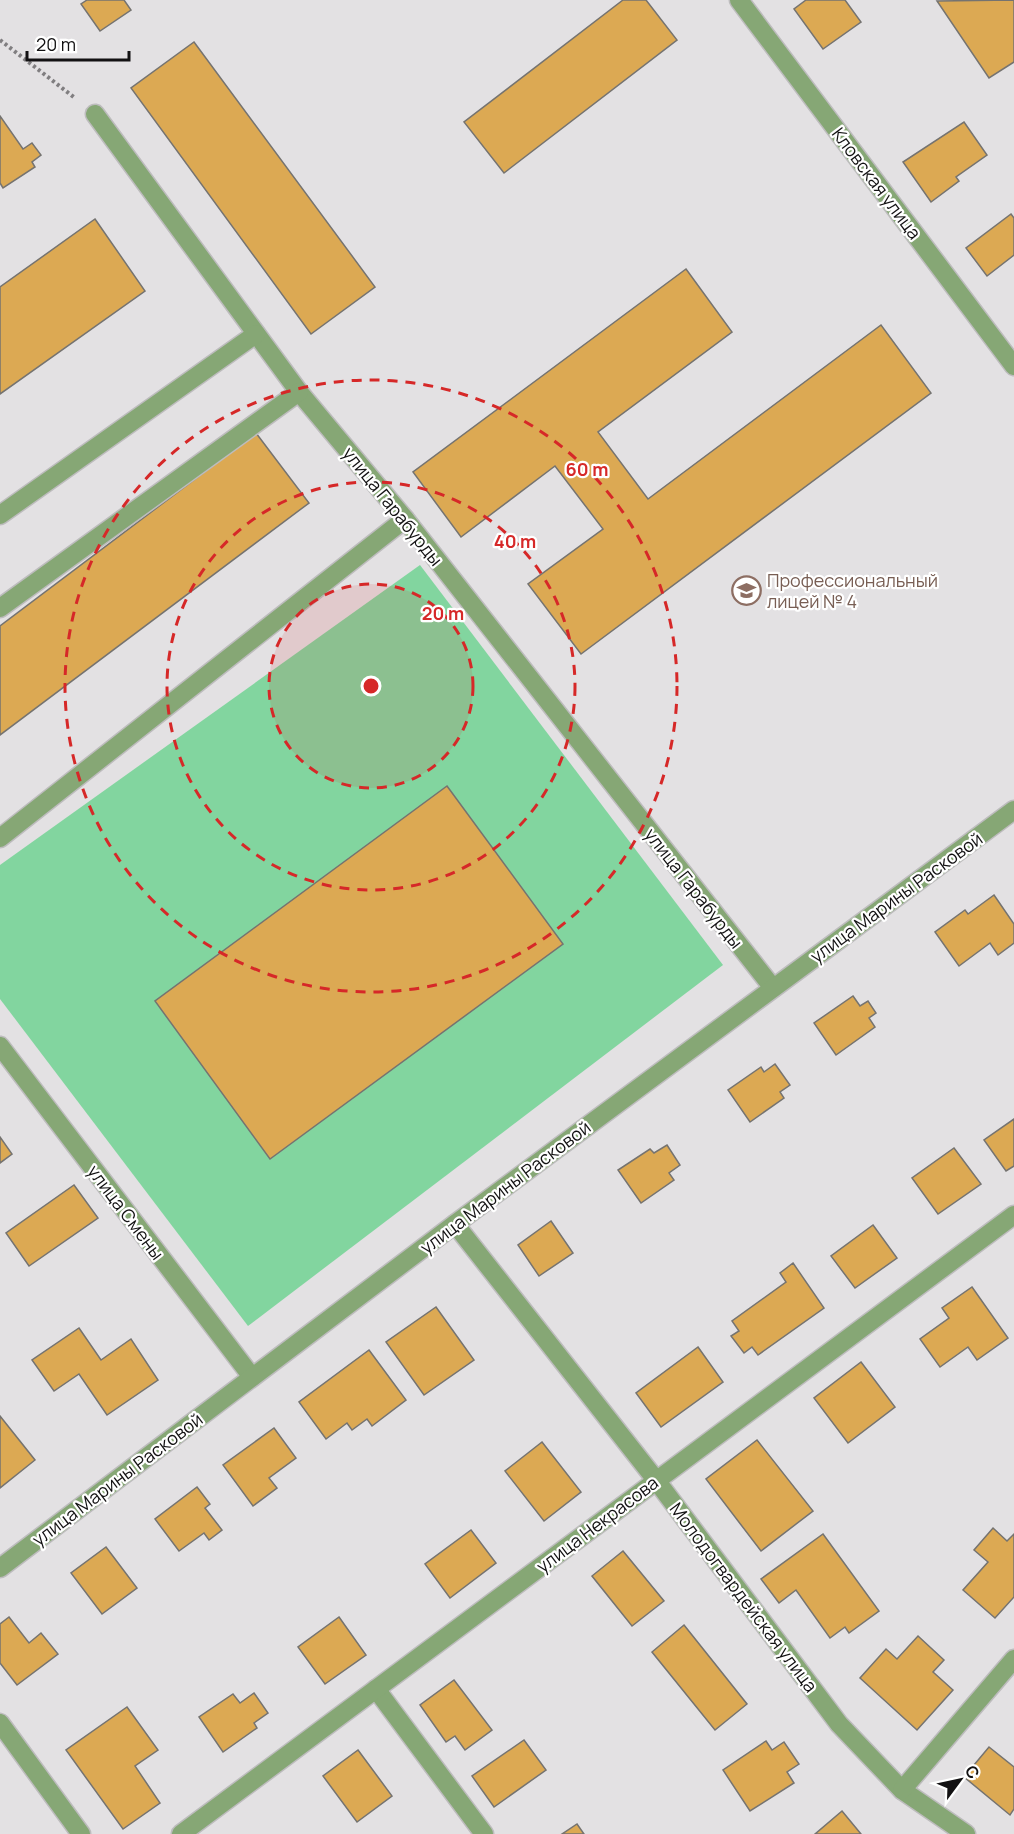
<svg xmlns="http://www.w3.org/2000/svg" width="1014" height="1834" font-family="Manrope,sans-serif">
	<rect width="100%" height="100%" fill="#e3e1e3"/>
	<path fill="#82d59f" d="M420 565 723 965 248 1326 0 999V865Z"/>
	<g fill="#dca953" stroke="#757370" stroke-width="1.5">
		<path d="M87 0H124L131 10 100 31 81 4Z"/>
		<path d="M623 0H646L677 40 504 173 464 122Z"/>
		<path d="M806 0H845L861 22 823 49 794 9Z"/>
		<path d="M1014 0V62L989 78 937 1Z"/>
		<path d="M194 42 375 287 311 334 131 88Z"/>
		<path d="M0 116 23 149 32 143 41 155 32 162 35 167 3 188 0 183Z"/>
		<path d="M964 122 987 155 956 177 959 181 931 202 903 162Z"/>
		<path d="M1011 214 1014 218V255L987 276 966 248Z"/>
		<path d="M95 219 145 291 0 394V287Z"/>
		<path d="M686 269 732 332 598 432 648 499 881 325 931 393 581 654 528 584 603 529 555 466 461 537 413 472Z"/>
		<path d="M256 433 309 503 0 735V626Z"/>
		<path d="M447 786 563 944 270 1159 155 1001Z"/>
		<path d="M994 895 1014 924V943L998 955 990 943 959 966 935 932 965 910 968 914Z"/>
		<path d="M853 996 860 1006 868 1001 876 1013 869 1018 875 1027 836 1055 814 1023Z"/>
		<path d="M775 1064 790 1085 780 1092 784 1098 750 1122 728 1090 761 1067 764 1072Z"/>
		<path d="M1014 1119V1166L1006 1171 984 1140Z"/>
		<path d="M0 1137 12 1154 0 1163Z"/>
		<path d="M667 1145 680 1165 669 1173 674 1180 641 1203 618 1170 650 1149 654 1153Z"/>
		<path d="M954 1148 981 1184 938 1214 912 1178Z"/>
		<path d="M74 1185 98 1218 29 1266 6 1233Z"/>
		<path d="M551 1221 573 1253 539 1276 518 1245Z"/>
		<path d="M873 1225 897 1258 855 1288 831 1256Z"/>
		<path d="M793 1263 824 1308 758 1355 752 1347 744 1353 731 1336 739 1331 732 1321 786 1282 780 1273Z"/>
		<path d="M972 1287 1008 1338 977 1360 968 1347 940 1367 920 1339 949 1318 942 1308Z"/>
		<path d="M436 1307 474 1360 424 1395 386 1342Z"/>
		<path d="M79 1328 101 1360 131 1339 158 1380 107 1415 79 1374 54 1391 32 1360Z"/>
		<path d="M698 1347 723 1382 661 1427 636 1393Z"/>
		<path d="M369 1350 406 1400 372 1426 367 1419 352 1430 347 1423 326 1439 299 1402Z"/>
		<path d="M861 1362 895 1407 848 1443 814 1398Z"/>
		<path d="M0 1416 35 1460 0 1488Z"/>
		<path d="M274 1428 296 1458 269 1478 277 1488 253 1506 223 1465Z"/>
		<path d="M757 1440 813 1511 761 1551 706 1479Z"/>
		<path d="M542 1442 581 1492 544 1521 505 1471Z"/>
		<path d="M197 1487 210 1504 205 1508 222 1530 209 1540 204 1533 179 1551 155 1519Z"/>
		<path d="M993 1528 1007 1541 1014 1534V1597L995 1618 963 1590 988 1562 974 1550Z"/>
		<path d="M471 1530 496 1563 450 1598 425 1564Z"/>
		<path d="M823 1534 879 1611 849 1633 845 1627 830 1638 796 1590 779 1603 761 1579Z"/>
		<path d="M106 1547 137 1588 102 1614 71 1573Z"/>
		<path d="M623 1551 664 1601 632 1626 592 1576Z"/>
		<path d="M9 1617 29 1643 41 1633 58 1654 17 1685 0 1663V1624Z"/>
		<path d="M339 1617 366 1655 325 1684 298 1647Z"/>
		<path d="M684 1625 747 1704 715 1730 652 1652Z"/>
		<path d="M918 1636 944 1660 933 1672 953 1690 917 1730 860 1678 886 1649 897 1659Z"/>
		<path d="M454 1680 492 1730 465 1750 455 1736 446 1742 420 1705Z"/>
		<path d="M254 1693 268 1713 254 1723 257 1728 223 1752 199 1717 233 1694 240 1703Z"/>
		<path d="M127 1707 158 1750 135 1766 160 1803 123 1829 66 1750Z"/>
		<path d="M524 1740 546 1770 494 1807 472 1776Z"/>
		<path d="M766 1741 772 1750 784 1742 799 1764 787 1772 794 1783 750 1811 723 1770Z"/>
		<path d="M989 1747 1014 1767V1809L1010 1815 964 1777Z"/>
		<path d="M358 1750 392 1796 357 1822 323 1776Z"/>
		<path d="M842 1811 861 1834H815Z"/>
		<path d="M577 1824 584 1834H562Z"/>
	</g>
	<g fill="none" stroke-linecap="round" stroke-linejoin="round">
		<defs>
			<g id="service">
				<path d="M95 114 299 392 405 519 773 988"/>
				<path d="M0 515 256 334"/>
				<path d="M0 608 299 392"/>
				<path d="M0 838 405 519"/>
			</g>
			<g id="minor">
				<path d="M0 1046 252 1377"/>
				<path d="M455 1224 656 1480 839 1724 902 1790 966 1834"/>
				<path d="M376 1689 484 1834"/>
				<path d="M0 1723 81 1834"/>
				<path d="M902 1790 1014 1659"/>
				<path d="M181 1834 1014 1215"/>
			</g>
			<g id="tertiary">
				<path d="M739 0 1014 366"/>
				<path d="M0 1568 455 1224 1014 810"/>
			</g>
		</defs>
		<use href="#service" stroke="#bdbcbd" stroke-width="21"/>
		<use href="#minor" stroke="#bdbcbd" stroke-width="21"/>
		<use href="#tertiary" stroke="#bdbcbd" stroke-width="21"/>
		<path stroke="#807e80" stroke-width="4" stroke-dasharray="3 3" stroke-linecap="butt" d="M0 40 75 98"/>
		<use href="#service" stroke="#86a775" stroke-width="18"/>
		<use href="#minor" stroke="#86a775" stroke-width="18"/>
		<use href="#tertiary" stroke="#86a775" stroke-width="18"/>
	</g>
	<circle cx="371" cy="686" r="102" fill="#d62828" fill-opacity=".12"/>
	<g fill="none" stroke="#d62828" stroke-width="3" stroke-dasharray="10 8">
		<circle cx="371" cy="686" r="102"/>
		<circle cx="371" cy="686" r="204"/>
		<circle cx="371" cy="686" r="306"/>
	</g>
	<defs>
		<symbol id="university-ring" viewBox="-11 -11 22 22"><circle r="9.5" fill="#fff" stroke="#8d6e63" stroke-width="1.5"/><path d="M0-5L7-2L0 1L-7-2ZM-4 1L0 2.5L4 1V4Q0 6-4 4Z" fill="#8d6e63"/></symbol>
	</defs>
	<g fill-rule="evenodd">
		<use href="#university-ring" x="730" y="574" width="33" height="33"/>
	</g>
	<g text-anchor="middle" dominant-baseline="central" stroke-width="4.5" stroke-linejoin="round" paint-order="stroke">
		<g font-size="18" fill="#121112" stroke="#fff">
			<text transform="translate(877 183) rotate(53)">Кловская улица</text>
			<text transform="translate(393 506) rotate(51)">улица Гарабурды</text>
			<text transform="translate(694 888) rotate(52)">улица Гарабурды</text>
			<text transform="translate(896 897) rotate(-36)">улица Марины Расковой</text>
			<text transform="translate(505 1187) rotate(-37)">улица Марины Расковой</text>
			<text transform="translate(126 1212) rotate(53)">улица Смены</text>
			<text transform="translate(117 1479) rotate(-37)">улица Марины Расковой</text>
			<text transform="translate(597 1524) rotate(-37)">улица Некрасова</text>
			<text transform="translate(744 1597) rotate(53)">Молодогвардейская улица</text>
		</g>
		<g font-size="18" fill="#785e54" stroke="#fff" text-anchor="start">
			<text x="767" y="580">Профессиональный<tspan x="767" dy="21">лицей № 4</tspan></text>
		</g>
	</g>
	<circle cx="371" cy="686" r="9" fill="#d62828" stroke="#fff" stroke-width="3"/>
	<g font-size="18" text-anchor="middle" font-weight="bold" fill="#d62828" stroke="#fff" stroke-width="4.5" stroke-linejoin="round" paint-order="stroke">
		<text x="587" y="476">60 m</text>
		<text x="515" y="548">40 m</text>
		<text x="443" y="620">20 m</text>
	</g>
	<g transform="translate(960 1780) rotate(57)" stroke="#ffffff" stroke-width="4.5" paint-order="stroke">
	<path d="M0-4.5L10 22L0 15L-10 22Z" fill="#121112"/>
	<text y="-9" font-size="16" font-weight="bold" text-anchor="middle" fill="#121112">С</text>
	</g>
	<path d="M27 51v9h102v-9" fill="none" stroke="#121112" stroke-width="3"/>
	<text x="36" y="51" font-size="18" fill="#121112" stroke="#ffffff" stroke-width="4.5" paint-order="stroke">20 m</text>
</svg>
